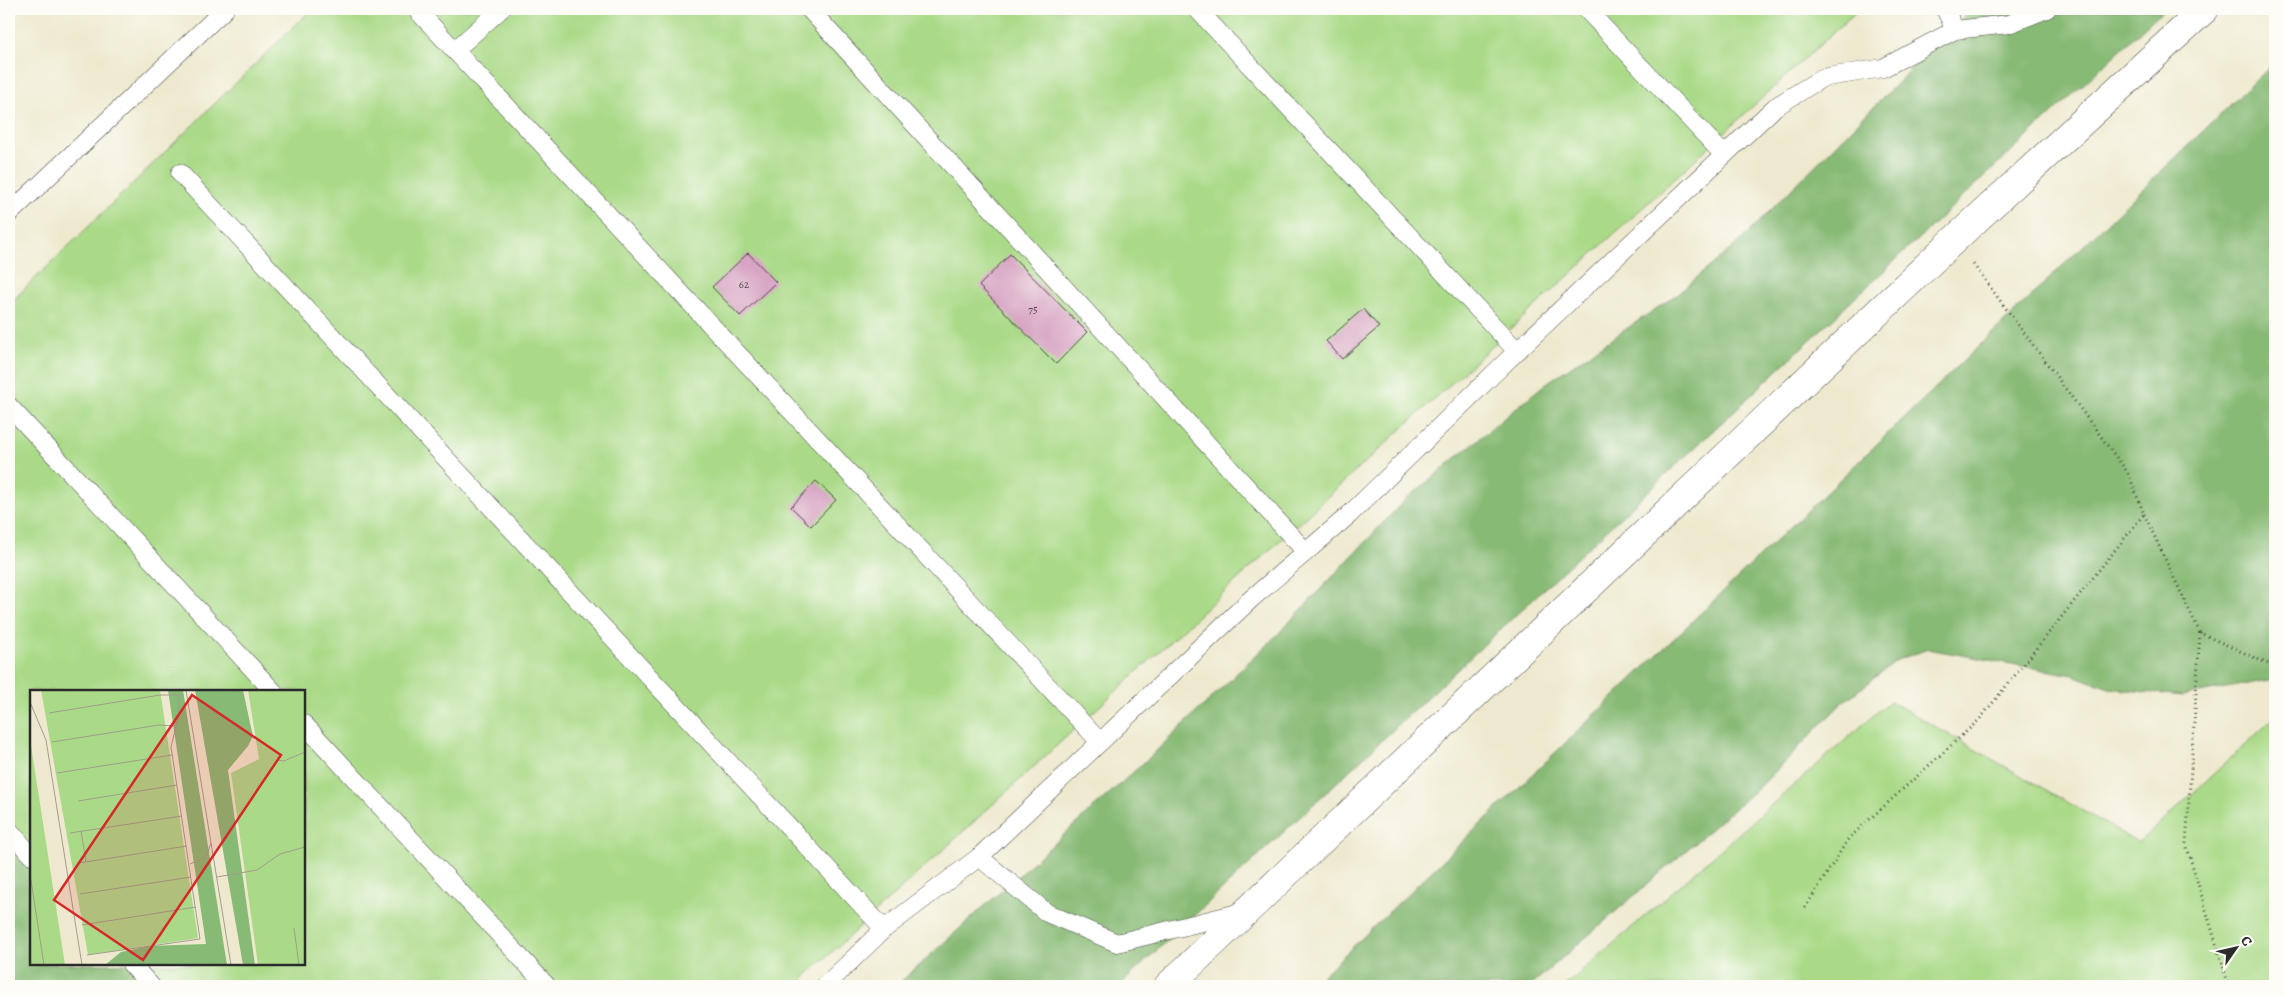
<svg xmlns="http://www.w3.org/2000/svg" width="2284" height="995" font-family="Alegreya,serif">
	<rect width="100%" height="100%" fill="#fdfcf7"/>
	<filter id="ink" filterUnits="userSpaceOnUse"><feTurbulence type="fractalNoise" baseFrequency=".02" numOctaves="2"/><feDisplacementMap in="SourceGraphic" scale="10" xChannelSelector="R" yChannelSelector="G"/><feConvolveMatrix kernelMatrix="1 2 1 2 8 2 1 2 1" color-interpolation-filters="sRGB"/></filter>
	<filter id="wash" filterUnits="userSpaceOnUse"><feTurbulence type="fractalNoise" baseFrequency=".0096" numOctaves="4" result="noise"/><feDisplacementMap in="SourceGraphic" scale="20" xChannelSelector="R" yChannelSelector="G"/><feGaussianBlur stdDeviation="1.12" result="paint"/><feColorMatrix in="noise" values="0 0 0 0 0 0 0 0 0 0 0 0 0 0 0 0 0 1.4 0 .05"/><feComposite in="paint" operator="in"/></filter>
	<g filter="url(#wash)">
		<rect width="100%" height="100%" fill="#eee9ce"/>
		<g fill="#aada88" stroke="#6a825a">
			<path d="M312 9H1859L795 986H156L135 964H304V691H31V851L9 827V304Z"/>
			<path d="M1890 701 2139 843 2275 717V986H1565Z"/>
		</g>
		<g fill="#87ba74" stroke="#597250">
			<path d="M1969 9H2164L1119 986H896L1150 757 1280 632 1404 501 1545 384 1675 296 1737 244 1964 16Z"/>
			<path d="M2275 62V679L2182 696 2109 688 2073 675 1928 649 1897 660 1841 704 1766 781 1530 986H1312Z"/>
			<path d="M9 848 31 863V964H128L145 986H9Z"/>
		</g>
		<g id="blocks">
			<g fill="#d7a3c2">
				<path d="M748 253 776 282 740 316 712 287Z"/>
				<path d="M1010 254 1087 332 1056 364 979 286Z"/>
				<path d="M1363 309 1379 327 1342 359 1326 341Z"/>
				<path d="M816 481 836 500 811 526 791 507Z"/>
			</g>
		</g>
	</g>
	<g filter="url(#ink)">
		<use href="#blocks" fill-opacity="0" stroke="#484843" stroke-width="1"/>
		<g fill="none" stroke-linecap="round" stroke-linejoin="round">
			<defs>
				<g id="service">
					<path d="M416 9 1100 742"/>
					<path d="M809 9 1306 552"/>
					<path d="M1197 9 1517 351"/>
					<path d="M1586 9 1724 155"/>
					<path d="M1945 9 1955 30"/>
					<path d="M455 50 501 9"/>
					<path d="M180 173 884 929"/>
					<path d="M9 214 225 9"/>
					<path d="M9 406 273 691"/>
					<path d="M304 724 547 986"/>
					<path d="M9 830 31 855"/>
					<path d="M979 857 1047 913 1117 943 1242 912"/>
					<path d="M131 964 151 986"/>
					<path d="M825 986 884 929 979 857 1251 599 1349 515 1517 351 1775 107 1822 78 1883 68 1955 30 2009 24 2047 9"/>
				</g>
				<path id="tertiary" d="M1168 986 1955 239 2205 9"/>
			</defs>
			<use href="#service" stroke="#484843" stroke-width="19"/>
			<use href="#tertiary" stroke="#484843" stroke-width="29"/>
			<g stroke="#484843" stroke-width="3" stroke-dasharray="1 4" stroke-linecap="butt">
				<path d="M2144 514 2200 633 2273 666"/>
				<path d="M2200 633 2186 844 2229 986"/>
				<path d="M1805 908 1849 838 1979 720 2144 514 2128 473 1973 264"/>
			</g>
			<use href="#service" stroke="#fff" stroke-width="18"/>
			<use href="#tertiary" stroke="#fff" stroke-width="28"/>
		</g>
	</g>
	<g text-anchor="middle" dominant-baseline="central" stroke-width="4" stroke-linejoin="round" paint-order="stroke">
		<g font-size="11" fill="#564951">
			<text x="744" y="284">62</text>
			<text x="1033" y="309">75</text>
		</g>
	</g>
	<g transform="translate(30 690)">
		<rect width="275" height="275" fill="#eee9ce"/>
		<path d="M11 0H130L168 248 58 265ZM218 0H275V275H228L201 83 229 69ZM0 49 35 275H0Z" fill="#aada88"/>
		<path d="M138 0H153L197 275H75L91 262 119 256 176 254ZM165 0H213L220 33 223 46 218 56 198 80 225 275H213Z" fill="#87ba74"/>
		<path fill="none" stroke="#a09d8d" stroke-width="1" d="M156 0 201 275M0 12 16 50 52 275M19 23 130 5H151M22 52 129 35 145 36M247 70 254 71 275 62M27 83 142 65M48 111 147 95M51 141 56 172M40 143 152 126M49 173 157 156M160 174 176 167 181 153M0 184 14 275M187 187 227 180 250 164 275 157M50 204 161 187M52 235 166 217M264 238 269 275M57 265 170 249 141 57 149 24V6"/>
		<path fill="#d62828" fill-opacity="0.15" stroke="#d62828" stroke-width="2.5" d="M162 5 251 65 113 270 24 210Z"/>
		<rect width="275" height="275" fill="none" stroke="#2b2b2b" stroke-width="2.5"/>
	</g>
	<rect width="2284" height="995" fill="none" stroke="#fdfcf7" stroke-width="30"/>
	<g transform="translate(2236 948) rotate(56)" stroke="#fdfcf7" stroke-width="4" paint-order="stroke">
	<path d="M0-4L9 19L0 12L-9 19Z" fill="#2b2b2b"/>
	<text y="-8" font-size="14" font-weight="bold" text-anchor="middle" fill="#2b2b2b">С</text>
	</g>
</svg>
